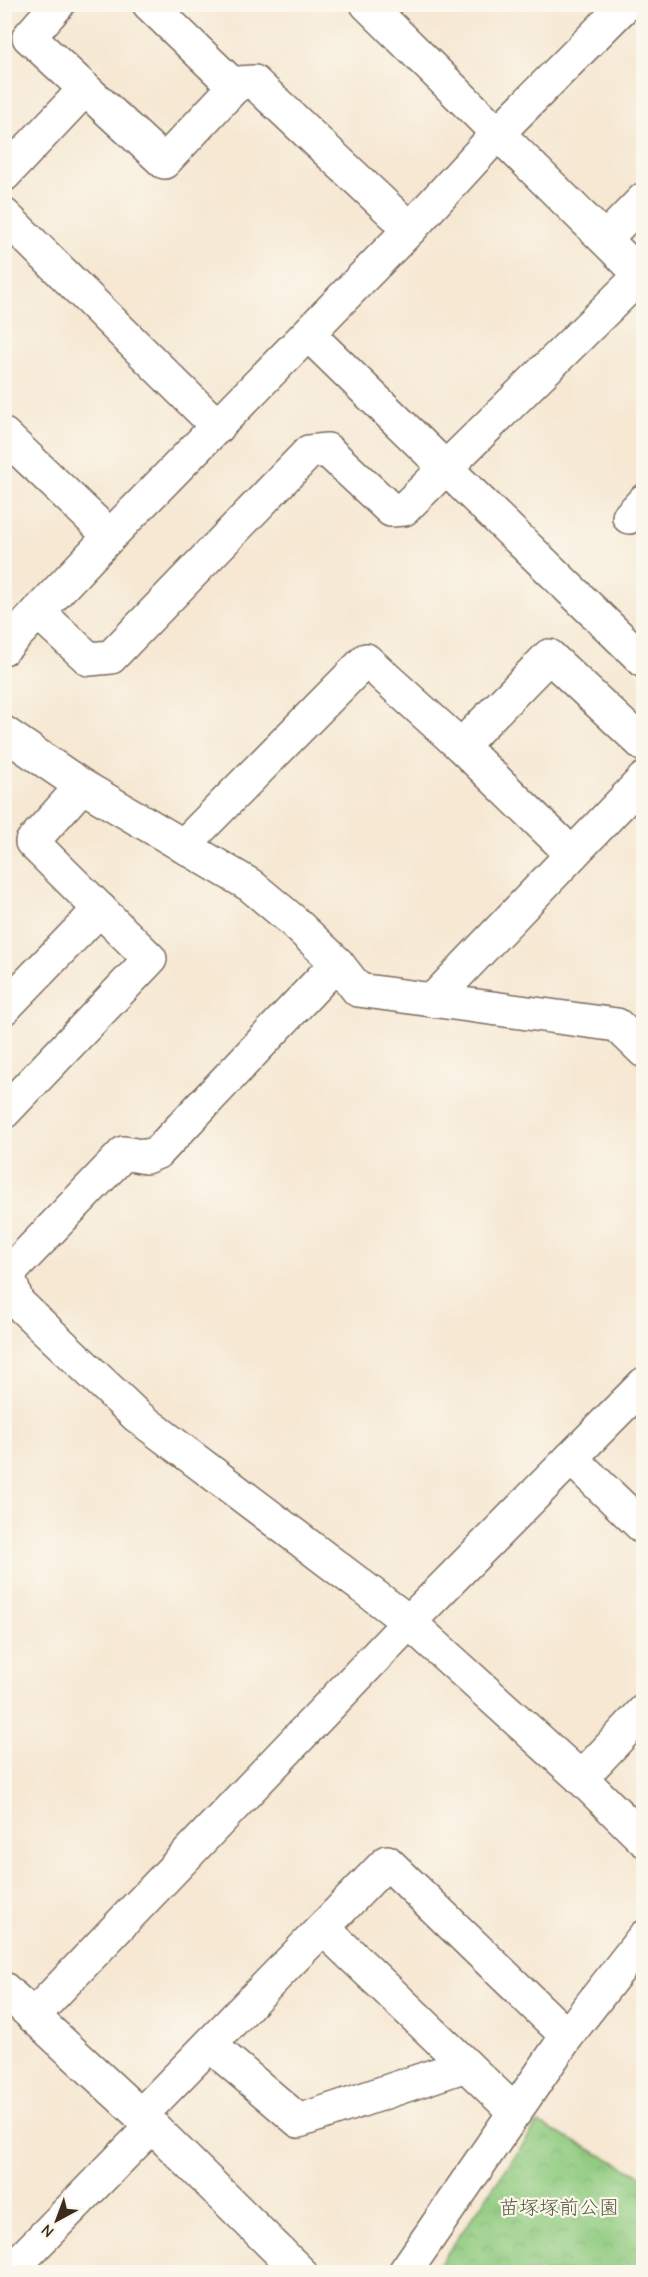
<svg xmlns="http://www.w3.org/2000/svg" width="648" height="2277" font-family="'Comic Neue','Klee One',sans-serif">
	<defs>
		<pattern id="park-crowns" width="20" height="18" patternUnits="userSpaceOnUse" patternTransform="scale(1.5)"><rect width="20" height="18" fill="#90cb80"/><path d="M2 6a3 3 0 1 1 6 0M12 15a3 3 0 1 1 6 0" fill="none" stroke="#7dae6e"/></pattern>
	</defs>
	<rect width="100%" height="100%" fill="#fbf7ec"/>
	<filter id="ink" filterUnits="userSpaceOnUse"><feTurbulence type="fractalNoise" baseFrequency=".0167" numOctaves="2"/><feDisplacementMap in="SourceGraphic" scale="12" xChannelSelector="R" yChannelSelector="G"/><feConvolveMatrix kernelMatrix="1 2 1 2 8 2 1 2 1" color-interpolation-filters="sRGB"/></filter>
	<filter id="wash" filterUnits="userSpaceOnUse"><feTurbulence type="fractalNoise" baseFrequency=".008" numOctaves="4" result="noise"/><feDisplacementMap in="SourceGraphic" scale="24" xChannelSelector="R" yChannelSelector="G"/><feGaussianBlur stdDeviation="1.35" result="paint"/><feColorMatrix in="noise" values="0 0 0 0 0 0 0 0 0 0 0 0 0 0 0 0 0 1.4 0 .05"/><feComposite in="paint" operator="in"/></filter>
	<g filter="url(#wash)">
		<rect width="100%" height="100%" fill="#f6e8d3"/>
		<path fill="url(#park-crowns)" stroke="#667a4f" stroke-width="1.5" d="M538 2123 643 2176V2272H434Z"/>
	</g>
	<g filter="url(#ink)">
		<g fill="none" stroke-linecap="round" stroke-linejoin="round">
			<defs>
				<g id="minor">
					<path d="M58 4 29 37 164 162 238 83 254 82 410 229"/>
					<path d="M149 4 235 87"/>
					<path d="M367 4 644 278"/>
					<path d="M4 175 85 89"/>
					<path d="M4 215 218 427"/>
					<path d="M605 239 644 199"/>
					<path d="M308 334 644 661"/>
					<path d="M4 435 110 536"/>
					<path d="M629 517 644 501"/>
					<path d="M38 612 89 659 111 657 309 452 327 450 391 510 404 509 641 275"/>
					<path d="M4 648 110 536 410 229 498 133 626 4"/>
					<path d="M4 733 82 786 250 885 292 920 337 963 358 990 617 1025 644 1051"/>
					<path d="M461 746 549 656 644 745"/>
					<path d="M183 846 366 660 461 746 572 854"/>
					<path d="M433 1000 644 779"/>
					<path d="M4 1008 100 909"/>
					<path d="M4 1112 150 959 32 842 82 786"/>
					<path d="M4 1263 17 1302 137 1416 409 1622 581 1778 644 1840"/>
					<path d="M8 1274 124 1153 146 1157 158 1152 337 963"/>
					<path d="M571 1458 644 1528"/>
					<path d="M581 1778 644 1711"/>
					<path d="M323 1928 515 2112"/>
					<path d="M4 1989 152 2126 300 2272"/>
					<path d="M33 2016 409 1622 644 1384"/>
					<path d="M210 2045 299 2121 466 2065"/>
					<path d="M140 2116 387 1862 567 2036"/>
					<path d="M9 2272 152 2126"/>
					<path d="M405 2272 567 2036 644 1937"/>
				</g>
			</defs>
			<use href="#minor" stroke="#7c6c5d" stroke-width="36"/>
			<use href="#minor" stroke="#fff" stroke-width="33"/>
		</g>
	</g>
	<g text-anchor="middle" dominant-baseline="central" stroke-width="4.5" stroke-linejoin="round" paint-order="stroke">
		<g font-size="20" fill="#545a3b" stroke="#fbf7ec">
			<text x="559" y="2207">苗塚塚前公園</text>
		</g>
	</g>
	<rect width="648" height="2277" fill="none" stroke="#fbf7ec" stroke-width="24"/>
	<g transform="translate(57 2220) rotate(221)" stroke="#fbf7ec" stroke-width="4.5" paint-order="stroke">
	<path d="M0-4.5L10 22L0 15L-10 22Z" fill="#3b2a1e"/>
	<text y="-9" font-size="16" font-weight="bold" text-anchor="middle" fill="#3b2a1e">N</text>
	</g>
</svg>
